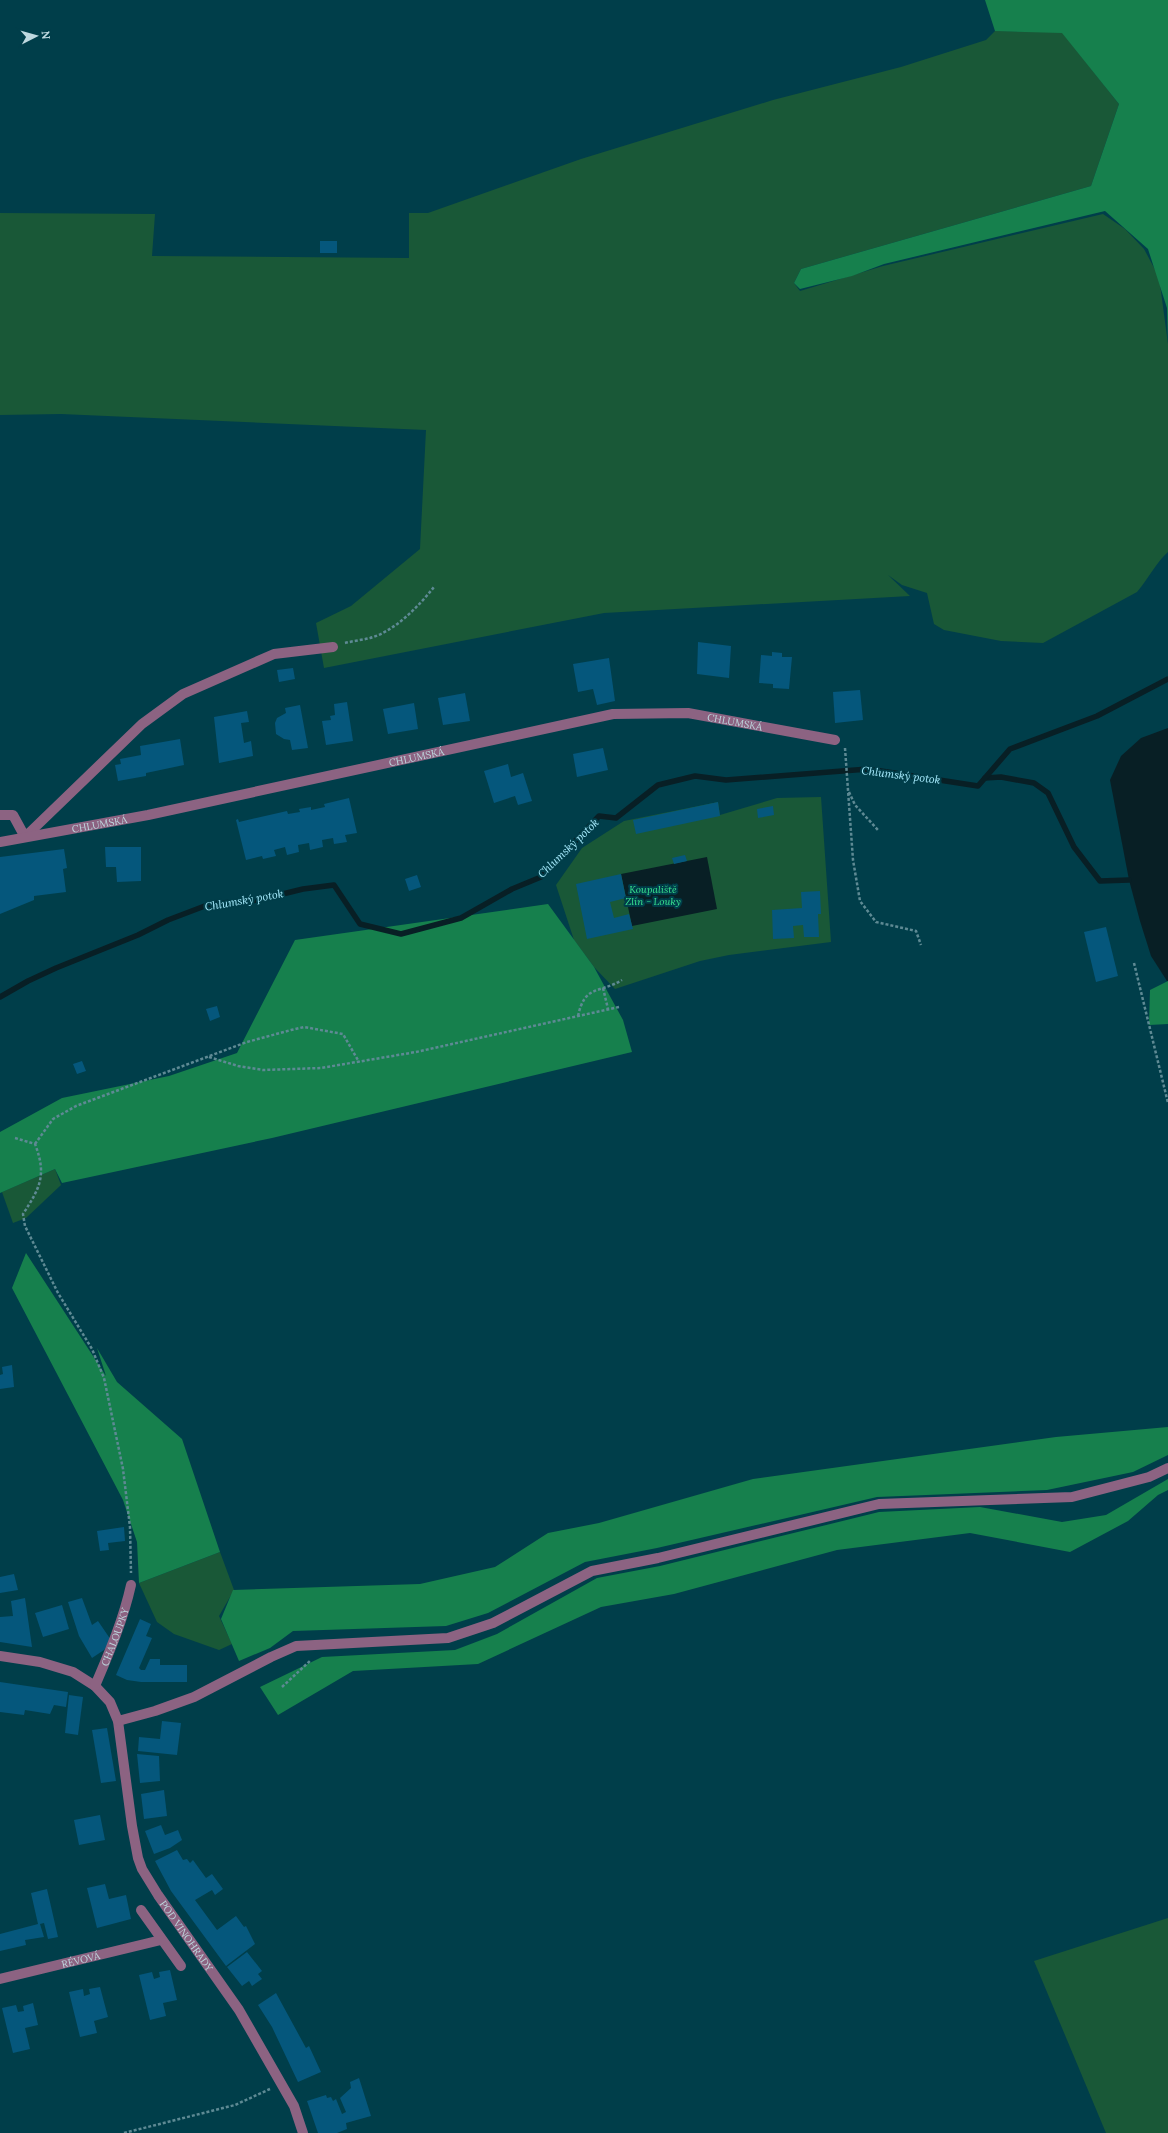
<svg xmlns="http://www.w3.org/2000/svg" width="1168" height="2133" font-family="Lora,serif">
	<rect width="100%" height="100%" fill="#003e4a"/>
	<g fill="#195837">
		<path d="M995 31 1062 32 1119 104 1091 186 801 269 794 283 800 291 883 266 1103 214 1125 229 1144 249 1159 277 1168 344V552C1155 564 1149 578 1137 592L1043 643 1001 641 944 630 934 624 927 593 902 585 888 575 910 596 604 613 324 668 316 623 351 606 420 549 426 430 61 414 0 415V213L155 214 152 256 409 258V213H428L581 159 773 100 901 67 986 40Z"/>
		<path d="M821 797 831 942 729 955 700 961 615 989 594 967 574 940 556 885 582 848 624 821 718 802 720 815 777 798Z"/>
		<path d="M55 1169 61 1185 26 1218 13 1223 2 1192Z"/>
		<path d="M220 1552 234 1590 219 1616 232 1644 219 1650 174 1634 157 1622 139 1583Z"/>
		<path d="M1168 1918V2133H1106L1034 1961Z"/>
	</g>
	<g fill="#16804d">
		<path d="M985 0H1168V342L1167 308 1148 249 1105 211 884 264 852 276 800 289 794 283 801 269 1091 186 1119 104 1062 33 995 31Z"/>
		<path d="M548 904 594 967 623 1020 632 1052 272 1138 62 1183 55 1169 0 1193V1132L62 1098 169 1076 237 1053 295 940Z"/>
		<path d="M1168 981V1024L1149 1025 1150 990Z"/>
		<path d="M26 1253 106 1376 97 1348 117 1382 182 1439 220 1552 139 1583 137 1542 123 1500 12 1288Z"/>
		<path d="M1168 1427V1455L1133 1472 1047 1490 877 1497 657 1548 585 1562 488 1613 446 1626 293 1631 270 1648 239 1661 221 1619 233 1590 420 1584 495 1567 548 1533 599 1523 753 1479 1056 1437Z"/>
		<path d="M1168 1479V1490L1158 1495 1128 1521 1070 1552 970 1533 837 1550 674 1594 601 1607 478 1664 353 1671 278 1715 260 1687 322 1657 455 1650 497 1634 597 1578 660 1566 879 1512 980 1507 1062 1522 1106 1515Z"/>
	</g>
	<g fill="#081f25">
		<path d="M1168 728V981H1167L1151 956 1140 921 1129 880 1110 780 1121 756 1141 738Z"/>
		<path d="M707 857 717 909 632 926 621 874Z"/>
	</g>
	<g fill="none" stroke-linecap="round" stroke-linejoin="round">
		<g stroke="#081f25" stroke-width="5.5">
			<path d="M985 778 1001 777 1034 783 1048 793 1074 847 1100 881 1129 880"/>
			<path d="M0 997 28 981 56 968 138 935 168 920 210 904 258 900 303 889 334 885 360 924 401 934 461 918 512 889 541 877 599 816 616 818 658 785 695 776 726 780 868 769 978 786 1010 749 1097 716 1168 679"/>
		</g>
	</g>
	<g fill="#05577c">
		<rect x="320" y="241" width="17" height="12"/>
		<path d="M698 642 731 646 729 678 697 674Z"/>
		<path d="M772 652 782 653V657H792L789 689 773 688V684L759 683 761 655 772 656Z"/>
		<path d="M609 658 615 701 597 705 593 689 578 692 573 664Z"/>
		<path d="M293 668 295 679 279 682 277 670Z"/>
		<path d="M860 690 863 720 835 723 833 692Z"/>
		<path d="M465 693 470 721 443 725 438 698Z"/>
		<path d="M347 702 353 741 326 745 322 721 331 720 330 716 335 715 334 704Z"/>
		<path d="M414 703 418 729 388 734 383 709Z"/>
		<path d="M300 705 308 748 292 750 290 740 284 739 276 734 275 723 277 718 286 713 285 708Z"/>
		<path d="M247 711 249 722 241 723 244 743 251 741 253 756 219 763 214 717Z"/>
		<path d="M180 739 184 765 146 773V776L118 781 115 765 121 764 120 759 141 755 140 746Z"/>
		<path d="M603 748 608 770 577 777 573 754Z"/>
		<path d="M508 764 511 777 523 773 532 801 518 805 515 796 494 803 484 771Z"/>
		<path d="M349 798 357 833 345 835 347 842 334 844 333 838 322 840 323 847 310 850 309 843 298 845 299 852 287 855 285 847 274 850 276 856 263 859 262 856 246 860 236 820 238 819 239 822 287 811 288 814 300 812 299 809 311 807V810L325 807 324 804Z"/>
		<path d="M718 802 720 816 636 834 633 820Z"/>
		<path d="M773 806 774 815 758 818 757 809Z"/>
		<path d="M105 847H141V881L117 882 116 867H106Z"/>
		<path d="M64 849 67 868 63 869 66 892 34 896V900L0 914V857Z"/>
		<path d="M685 855 687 861 674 864 672 858Z"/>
		<path d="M621 874 626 898 610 902 614 918 629 914 633 929 587 939 576 884Z"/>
		<path d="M417 875 421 887 409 891 405 879Z"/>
		<path d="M820 891 821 914H818L819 937H804L803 925 793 926 794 938 773 939 772 910 802 908 801 892Z"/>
		<path d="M1106 927 1118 976 1096 982 1084 932Z"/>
		<path d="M217 1006 220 1017 210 1021 206 1009Z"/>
		<path d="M82 1061 86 1071 77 1074 73 1064Z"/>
		<path d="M12 1365 14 1387 0 1389V1375L3 1374 2 1367Z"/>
		<path d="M124 1527 125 1541 108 1543 109 1550 100 1551 97 1531Z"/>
		<path d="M14 1574 18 1590 0 1593V1577Z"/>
		<path d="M25 1598 32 1647 0 1642V1617L13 1616 11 1601Z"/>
		<path d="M82 1598 92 1625 98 1621 111 1640 104 1650 92 1658 79 1636 68 1602Z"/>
		<path d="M62 1605 69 1629 43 1637 35 1613Z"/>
		<path d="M140 1619 151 1624 146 1636 152 1638 139 1668 141 1670H145L150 1659H160V1665H187V1682H141L127 1680 116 1675Z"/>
		<path d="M0 1682 68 1692 66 1707 54 1705 50 1714 25 1710 24 1715 0 1712Z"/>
		<path d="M69 1695 83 1697 78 1735 65 1733Z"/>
		<path d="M162 1721 181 1723 177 1755 138 1751 139 1737 160 1739Z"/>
		<path d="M107 1728 116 1781 101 1783 92 1730Z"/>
		<path d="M137 1754 159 1756 160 1781 140 1783Z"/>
		<path d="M164 1790 167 1816 144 1819 141 1794Z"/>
		<path d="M100 1815 105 1840 79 1845 74 1820Z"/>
		<path d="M161 1825 165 1835 178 1830 182 1840 170 1848 154 1854 145 1831Z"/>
		<path d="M177 1850 183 1860 187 1859 190 1863 193 1860 206 1878 212 1874 223 1889 215 1895 212 1890 195 1900 217 1930 236 1916 244 1927 246 1926 255 1944 226 1966 171 1891 155 1861Z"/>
		<path d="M105 1884 109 1899 126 1895 131 1919 97 1928 87 1888Z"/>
		<path d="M47 1889 58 1937 48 1939 44 1923 40 1924 44 1937 25 1940 26 1945 0 1951V1934L38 1924 31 1893Z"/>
		<path d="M247 1952 262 1971 258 1974 262 1979 252 1986 249 1981 242 1986 227 1967Z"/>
		<path d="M170 1970 177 2000 163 2003 166 2016 150 2020 139 1975 152 1972 154 1979 160 1977 159 1972Z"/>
		<path d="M100 1987 108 2017 94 2021 97 2033 80 2037 69 1992 83 1989 84 1996 90 1994 89 1989Z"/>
		<path d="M276 1993 306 2048 309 2046 321 2072 298 2082 272 2027 258 2005Z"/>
		<path d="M33 2003 38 2025 25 2028 30 2049 13 2053 2 2008 16 2005 18 2012 24 2011 23 2006Z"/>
		<path d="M359 2078 371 2116 346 2123 347 2129 337 2133H318L307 2101 326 2095 327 2098 331 2097 333 2101 336 2099 342 2114 346 2112 340 2098 351 2088 350 2082Z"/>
	</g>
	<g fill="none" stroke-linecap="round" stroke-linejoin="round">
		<g stroke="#5e8a94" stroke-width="2.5" stroke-dasharray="3 2" stroke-linecap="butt">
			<path d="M345 643C353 641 362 640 370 638 395 631 418 607 434 587"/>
			<path d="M845 748 853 860 860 901 876 922 916 931 921 945"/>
			<path d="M849 792 855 805 878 830"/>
			<path d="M1134 963 1168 1103"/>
			<path d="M603 988 608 1009"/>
			<path d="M578 1016C585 984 599 994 622 980"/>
			<path d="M209 1057 238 1066 263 1070 321 1068 416 1052 619 1007"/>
			<path d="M15 1138 35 1144C47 1175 40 1188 23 1214L25 1226 58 1293 92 1349 104 1378 123 1469 130 1527 131 1573"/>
			<path d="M35 1144 53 1119 76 1106 247 1042 291 1030 304 1027 343 1034 359 1062"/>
			<path d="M282 1687 311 1660"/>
			<path d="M124 2133 235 2105 270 2089"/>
		</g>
		<g stroke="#8c6382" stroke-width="10">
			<path d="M0 815H13L25 837 142 724 183 694 274 654 333 647"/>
			<path id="s1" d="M0 842 148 815 613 714 688 713 835 740"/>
			<path id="s2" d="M0 1656 40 1662 73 1672 95 1686 110 1702 118 1721 132 1826 138 1858 142 1869 158 1895 239 2010 294 2106 303 2133"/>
			<path id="s3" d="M95 1686C109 1653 123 1621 131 1585"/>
			<path d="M118 1721 155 1711 194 1697 271 1657 296 1646 448 1638 493 1623 592 1571 658 1558 879 1504 1072 1497 1149 1477 1168 1468"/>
			<path d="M141 1910 181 1966"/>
			<path id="s4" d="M0 1979 161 1940"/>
		</g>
	</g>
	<g text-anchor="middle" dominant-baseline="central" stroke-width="4" stroke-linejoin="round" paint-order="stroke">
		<g font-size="10" fill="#bed8df" stroke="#003e4a">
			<text stroke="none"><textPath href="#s1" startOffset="749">CHLUMSKÁ</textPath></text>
			<text stroke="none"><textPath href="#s1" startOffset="425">CHLUMSKÁ</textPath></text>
			<text stroke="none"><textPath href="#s1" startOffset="101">CHLUMSKÁ</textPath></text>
			<text stroke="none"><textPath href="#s3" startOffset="53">CHALOUPKY</textPath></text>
			<text stroke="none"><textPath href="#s2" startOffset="374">POD VINOHRADY</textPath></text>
			<text stroke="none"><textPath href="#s4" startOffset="83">RÉVOVÁ</textPath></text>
		</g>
		<g font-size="10" font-style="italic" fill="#39e48f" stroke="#003e4a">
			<text x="653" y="889">Koupaliště<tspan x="653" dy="12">Zlín - Louky</tspan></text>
		</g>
		<g font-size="11" font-style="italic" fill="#a5eafc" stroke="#003e4a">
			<text transform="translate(901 775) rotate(7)">Chlumský potok</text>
			<text transform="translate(568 848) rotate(-44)">Chlumský potok</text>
			<text transform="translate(244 900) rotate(-10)">Chlumský potok</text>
		</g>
	</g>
	<g transform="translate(36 36) rotate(84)" stroke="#003e4a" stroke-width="3" paint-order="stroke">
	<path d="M0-3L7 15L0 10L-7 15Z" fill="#bed8df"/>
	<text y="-6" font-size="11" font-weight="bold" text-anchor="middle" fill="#bed8df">N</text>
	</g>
</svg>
